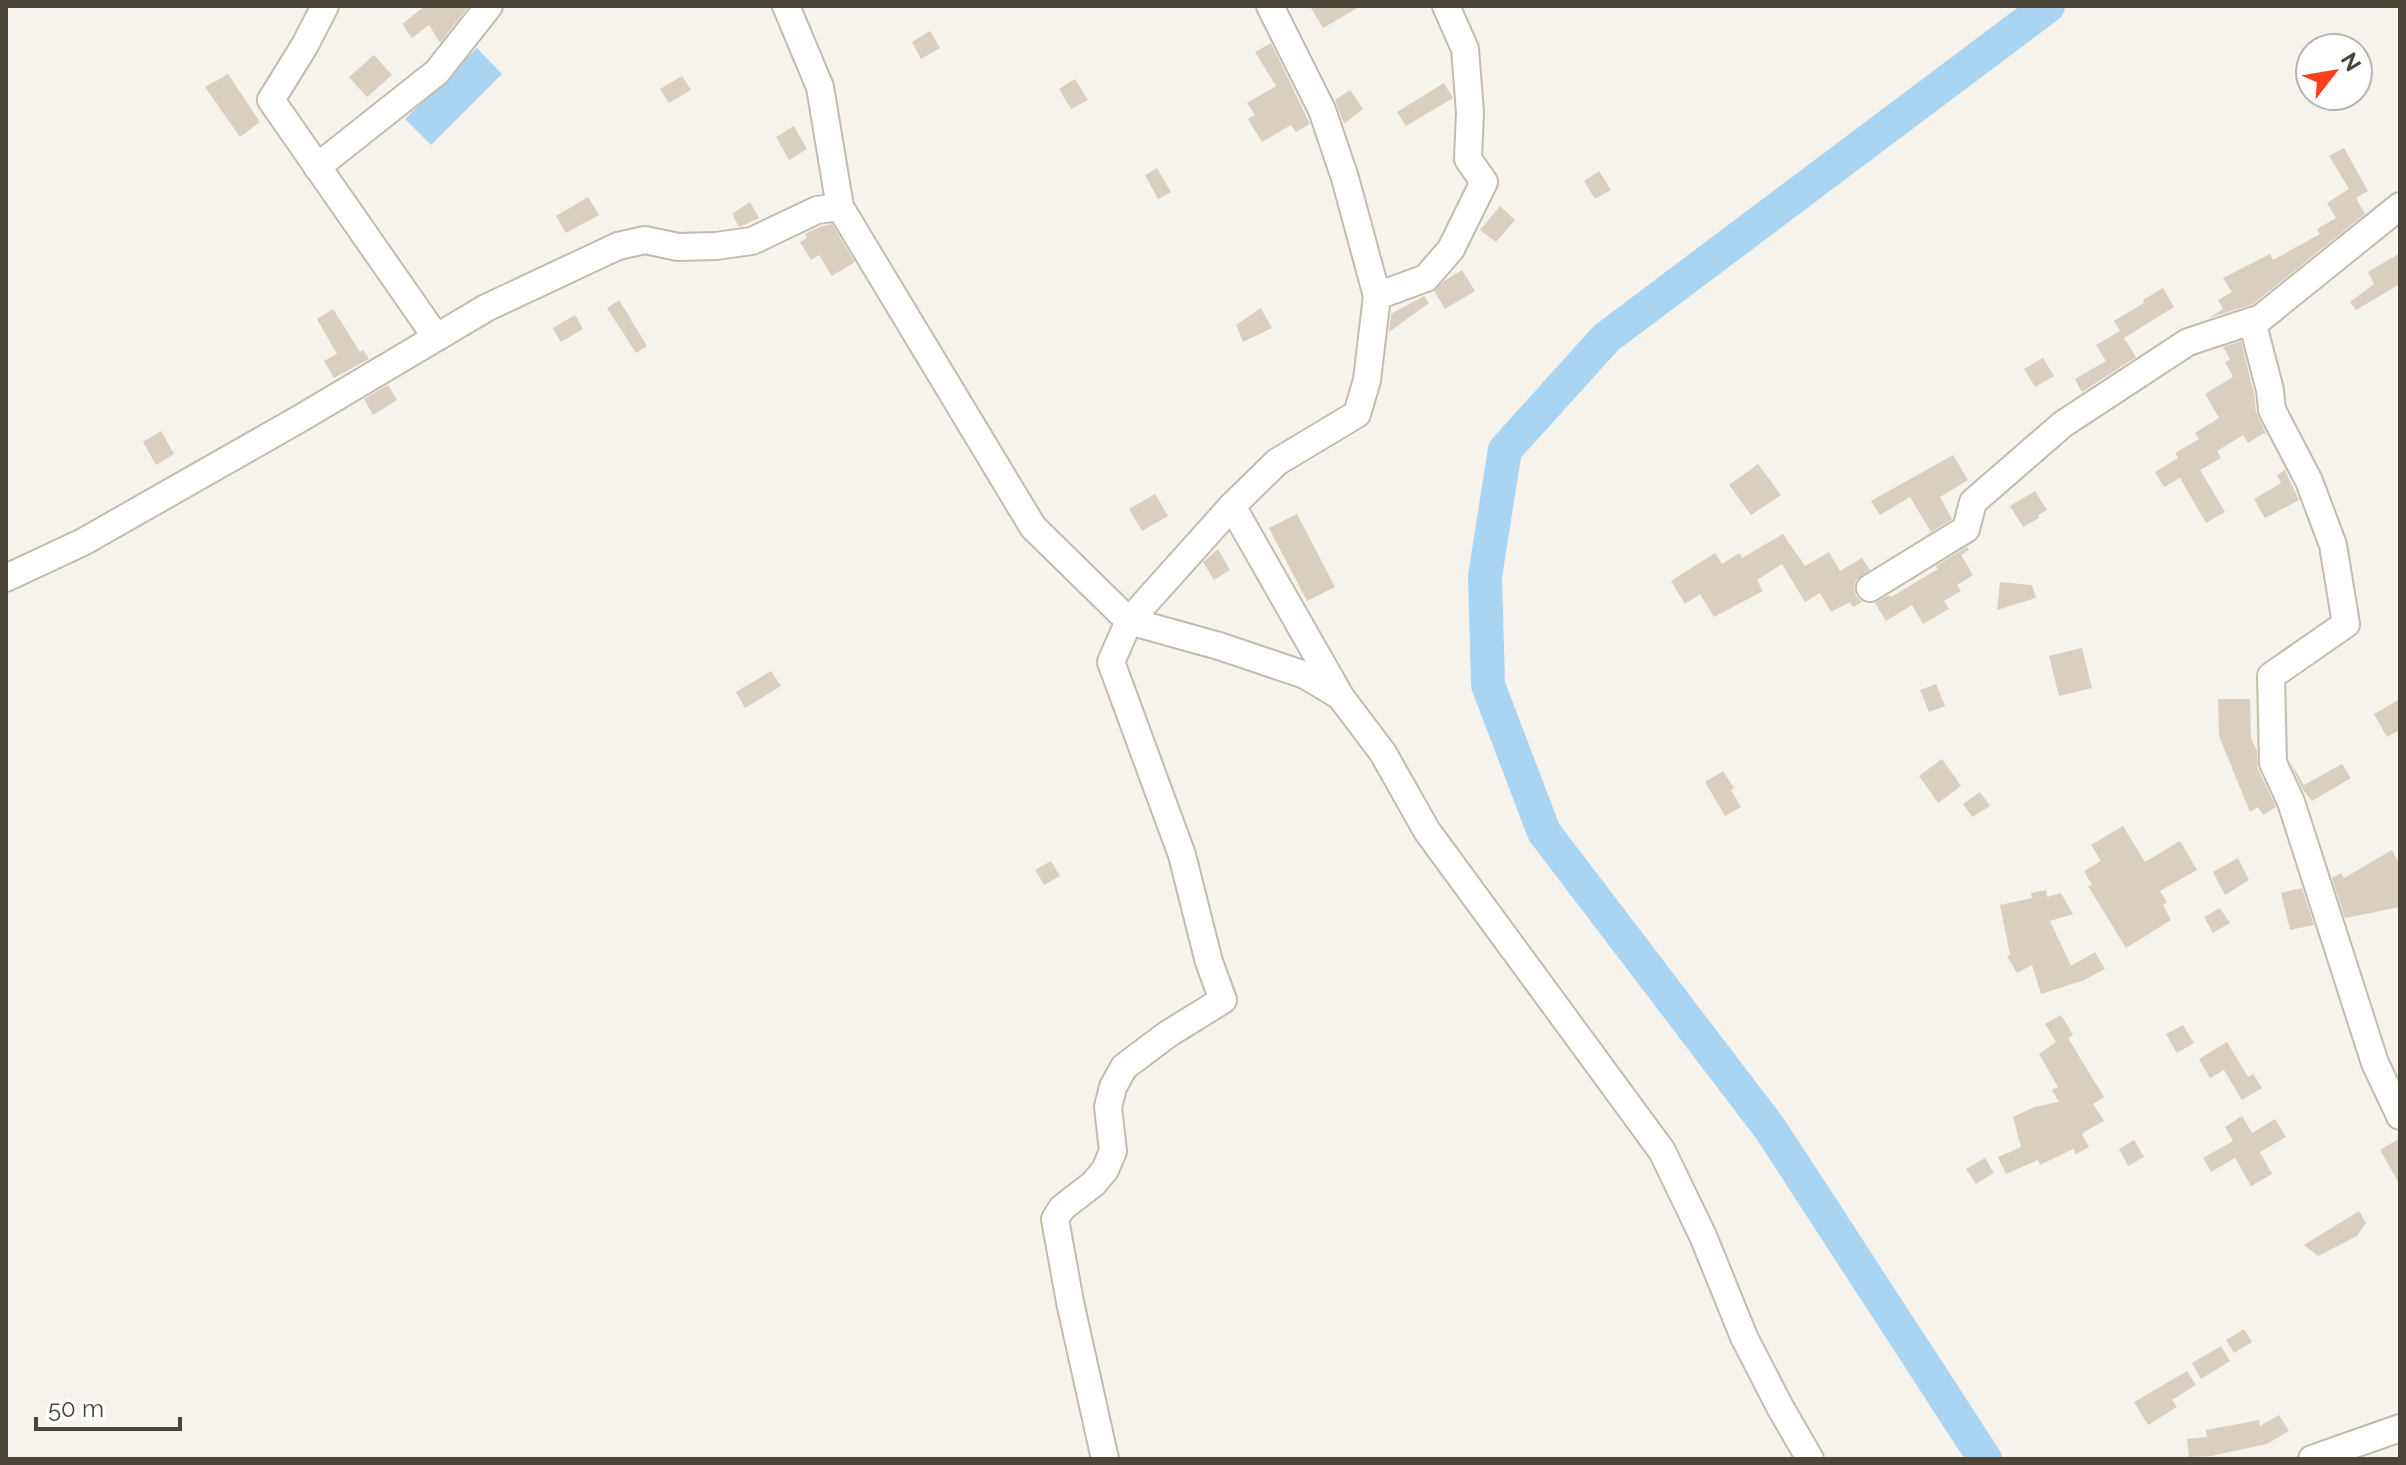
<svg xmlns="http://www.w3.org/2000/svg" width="2406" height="1465" font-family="Raleway,sans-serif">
	<rect width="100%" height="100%" fill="#f6f3ec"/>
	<path fill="#a9d4f2" d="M477 48 502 74 431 145 405 119Z"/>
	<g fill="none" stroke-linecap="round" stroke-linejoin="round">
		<path stroke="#a9d4f2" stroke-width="34" d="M1985 1459 1771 1130 1544 832 1488 685 1485 576 1505 450 1606 338 2048 6"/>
	</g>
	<g fill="#d8cfc1">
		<path d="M425 6H468V7L440 43 429 25 412 38 402 24Z"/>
		<path d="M1310 6H1361L1323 28Z"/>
		<path d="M930 31 940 48 921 59 912 42Z"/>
		<path d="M1271 43 1310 124 1296 132 1291 125 1262 142 1248 119 1255 115 1247 103 1276 86 1255 52Z"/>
		<path d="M374 55 392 75 367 97 349 77Z"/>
		<path d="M228 74 260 122 240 137 205 87Z"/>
		<path d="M682 76 691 90 669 103 660 89Z"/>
		<path d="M1075 79 1088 100 1071 109 1059 89Z"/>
		<path d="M1444 83 1453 98 1406 126 1397 112Z"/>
		<path d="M1350 90 1363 109 1344 124 1335 100Z"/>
		<path d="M794 126 807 149 789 160 776 137Z"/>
		<path d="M2344 148 2368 191 2356 198 2365 214 2253 304 2209 318 2223 309 2218 300 2232 292 2223 278 2270 254 2273 260 2320 234 2317 229 2336 218 2327 203 2349 189 2329 156Z"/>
		<path d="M1157 168 1171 192 1158 199 1145 175Z"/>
		<path d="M1599 171 1611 190 1595 199 1584 181Z"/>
		<path d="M588 197 599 215 566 233 556 216Z"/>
		<path d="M750 202 759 218 739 227 732 214Z"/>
		<path d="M1500 206 1515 220 1496 242 1480 230Z"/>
		<path d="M832 224 855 262 832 276 819 255 811 260 800 242 807 238 805 234 822 226Z"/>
		<path d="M2400 253V284L2356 310 2350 302 2374 284 2368 272Z"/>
		<path d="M1462 270 1475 291 1445 309 1434 291 1444 281Z"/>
		<path d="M2163 288 2174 307 2124 338 2136 357 2082 392 2075 379 2106 361 2096 345 2120 331 2114 321 2144 303 2143 300Z"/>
		<path d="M1424 296 1429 303 1389 332 1391 314Z"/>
		<path d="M619 300 647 346 636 353 607 308Z"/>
		<path d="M1261 308 1272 328 1243 342 1236 325Z"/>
		<path d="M333 309 360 352 363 350 369 359 334 378 324 361 337 354 317 319Z"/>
		<path d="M575 315 583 329 561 342 553 328Z"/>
		<path d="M2241 341 2254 393 2256 412 2267 436 2264 433 2248 443 2243 435 2217 451 2221 458 2200 470 2225 512 2206 523 2180 478 2164 487 2155 472 2178 458 2175 453 2199 439 2195 433 2219 418 2205 394 2233 377 2225 362 2230 359 2223 347Z"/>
		<path d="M2043 358 2054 376 2035 387 2024 369Z"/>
		<path d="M388 385 397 400 373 415 364 399Z"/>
		<path d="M161 431 174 454 156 465 143 442Z"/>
		<path d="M1953 455 1968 480 1940 497 1952 519 1931 532 1910 497 1880 515 1871 501Z"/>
		<path d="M1758 464 1781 495 1751 515 1729 485Z"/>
		<path d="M2285 470 2299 500 2265 518 2254 499 2281 483 2277 475Z"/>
		<path d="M2035 491 2047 510 2038 515 2039 518 2023 527 2010 506Z"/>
		<path d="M1155 494 1168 516 1142 531 1129 509Z"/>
		<path d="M1297 514 1335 587 1307 601 1269 528Z"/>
		<path d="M1783 534 1805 566 1829 552 1840 571 1862 558 1870 570 1856 580 1854 588 1856 596 1862 602 1853 607 1850 602 1831 612 1820 593 1805 602 1782 564 1757 580 1763 591 1714 617 1700 594 1685 604 1671 581 1715 553 1722 564 1739 553 1742 558Z"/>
		<path d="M1967 547 1969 550 1961 555 1973 575 1957 585 1961 591 1944 601 1949 609 1923 624 1912 605 1886 621 1875 603 1889 595 1891 597 1938 569 1936 566Z"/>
		<path d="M1218 549 1230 570 1214 580 1203 562Z"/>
		<path d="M2000 582 2032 585 2036 598 1997 610Z"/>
		<path d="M2082 648 2092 688 2059 696 2049 656Z"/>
		<path d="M771 671 781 686 745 708 736 692Z"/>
		<path d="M1936 684 1945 706 1929 712 1920 690Z"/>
		<path d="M2218 699H2250L2251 738 2257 751 2258 769 2276 807 2263 815 2258 807 2250 812 2219 736Z"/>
		<path d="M2400 699V730L2387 737 2374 714Z"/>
		<path d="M1942 759 1961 786 1938 803 1919 776Z"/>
		<path d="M2289 760 2304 785 2342 764 2351 778 2312 801 2303 790Z"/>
		<path d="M1723 771 1734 788 1731 790 1741 807 1725 816 1705 782Z"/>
		<path d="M1980 792 1990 806 1972 817 1963 804Z"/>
		<path d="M2123 826 2145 862 2180 841 2197 870 2160 891 2167 902 2163 905 2171 920 2126 948 2088 886 2092 885 2084 871 2101 861 2091 845Z"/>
		<path d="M2392 850 2400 865V907L2345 918 2332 878 2341 873 2344 878Z"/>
		<path d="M2238 858 2249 880 2225 895 2213 872Z"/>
		<path d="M1051 861 1060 876 1044 885 1035 870Z"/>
		<path d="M2302 888 2314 925 2290 930 2281 893Z"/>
		<path d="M2046 890 2047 897 2061 893 2073 914 2050 921 2071 966 2095 952 2105 969 2084 980 2041 994 2032 965 2017 973 2007 956 2010 955 2000 905 2032 898 2031 893Z"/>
		<path d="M2220 908 2230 923 2213 933 2204 917Z"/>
		<path d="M2061 1015 2073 1035 2068 1038 2104 1097 2093 1104 2104 1121 2084 1132 2082 1135 2089 1147 2076 1154 2073 1149 2040 1165 2038 1160 2006 1174 1998 1157 2021 1147 2013 1117 2034 1107 2059 1102 2052 1090 2058 1087 2039 1054 2056 1042 2045 1024Z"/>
		<path d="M2183 1025 2194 1043 2177 1053 2166 1034Z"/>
		<path d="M2227 1042 2248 1077 2253 1074 2262 1088 2242 1100 2224 1070 2210 1078 2199 1059Z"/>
		<path d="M2242 1116 2252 1133 2275 1119 2286 1137 2260 1152 2272 1174 2251 1186 2235 1158 2211 1172 2203 1158 2233 1141 2225 1127Z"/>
		<path d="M2400 1138V1185L2380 1150Z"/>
		<path d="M2134 1140 2144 1157 2128 1166 2119 1149Z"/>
		<path d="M1985 1158 1994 1173 1976 1184 1966 1169Z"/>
		<path d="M2359 1211 2366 1223 2357 1236 2318 1256 2304 1245Z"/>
		<path d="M2244 1329 2252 1342 2234 1353 2226 1340Z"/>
		<path d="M2221 1346 2230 1361 2201 1379 2192 1363Z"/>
		<path d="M2187 1371 2196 1385 2172 1400 2177 1407 2148 1425 2134 1402Z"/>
		<path d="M2279 1415 2289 1431 2267 1444 2211 1456 2189 1457 2187 1439 2207 1437 2206 1430 2259 1420 2260 1426Z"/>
	</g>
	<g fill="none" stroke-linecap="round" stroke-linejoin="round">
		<defs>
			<g id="minor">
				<path d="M325 6 305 45 271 100 436 337"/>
				<path d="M786 6 820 87 840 207"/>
				<path d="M1270 6 1322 110 1345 178 1377 296"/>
				<path d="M317 167 437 72 489 6"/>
				<path d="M2252 321 2270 390 2272 410 2309 481 2333 545 2346 624 2271 676 2273 763 2291 802 2375 1063 2400 1116"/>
				<path d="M1232 506 1339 694"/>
				<path d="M6 578 83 542 301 418 486 308 618 246 645 240 678 247 716 246 752 241 817 210 840 207 1033 527 1129 621 1219 646 1305 675 1340 696 1383 753 1427 831 1662 1151 1703 1236 1744 1337 1780 1407 1810 1459"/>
				<path d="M1870 588 1966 529 1973 502 2063 424 2188 342 2261 318 2400 206"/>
				<path d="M1105 1459 1070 1302 1055 1219 1062 1208 1093 1184 1105 1170 1113 1151 1108 1107 1113 1087 1124 1067 1168 1034 1223 1000 1209 962 1182 855 1111 662 1129 621 1232 506 1277 462 1357 414 1367 380 1377 296 1426 278 1451 249 1484 182 1468 159 1470 112 1465 49 1446 6"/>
				<path d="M2312 1459 2400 1428"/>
			</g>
		</defs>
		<use href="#minor" stroke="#c2bbae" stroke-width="30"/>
		<use href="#minor" stroke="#fff" stroke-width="26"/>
	</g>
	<rect width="2406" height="1465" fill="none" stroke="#4b4439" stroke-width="16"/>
	<g transform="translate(2334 72) rotate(59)"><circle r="38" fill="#ffffff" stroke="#b7b4b0" stroke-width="2"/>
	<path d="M0-6L14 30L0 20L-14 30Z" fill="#fc3f1d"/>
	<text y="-12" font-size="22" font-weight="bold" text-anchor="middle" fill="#4b4439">N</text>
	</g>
	<path d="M36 1417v12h144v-12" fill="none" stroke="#4b4439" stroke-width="4"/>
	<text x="48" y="1417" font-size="24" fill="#4b4439" stroke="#ffffff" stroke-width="6" paint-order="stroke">50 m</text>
</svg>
